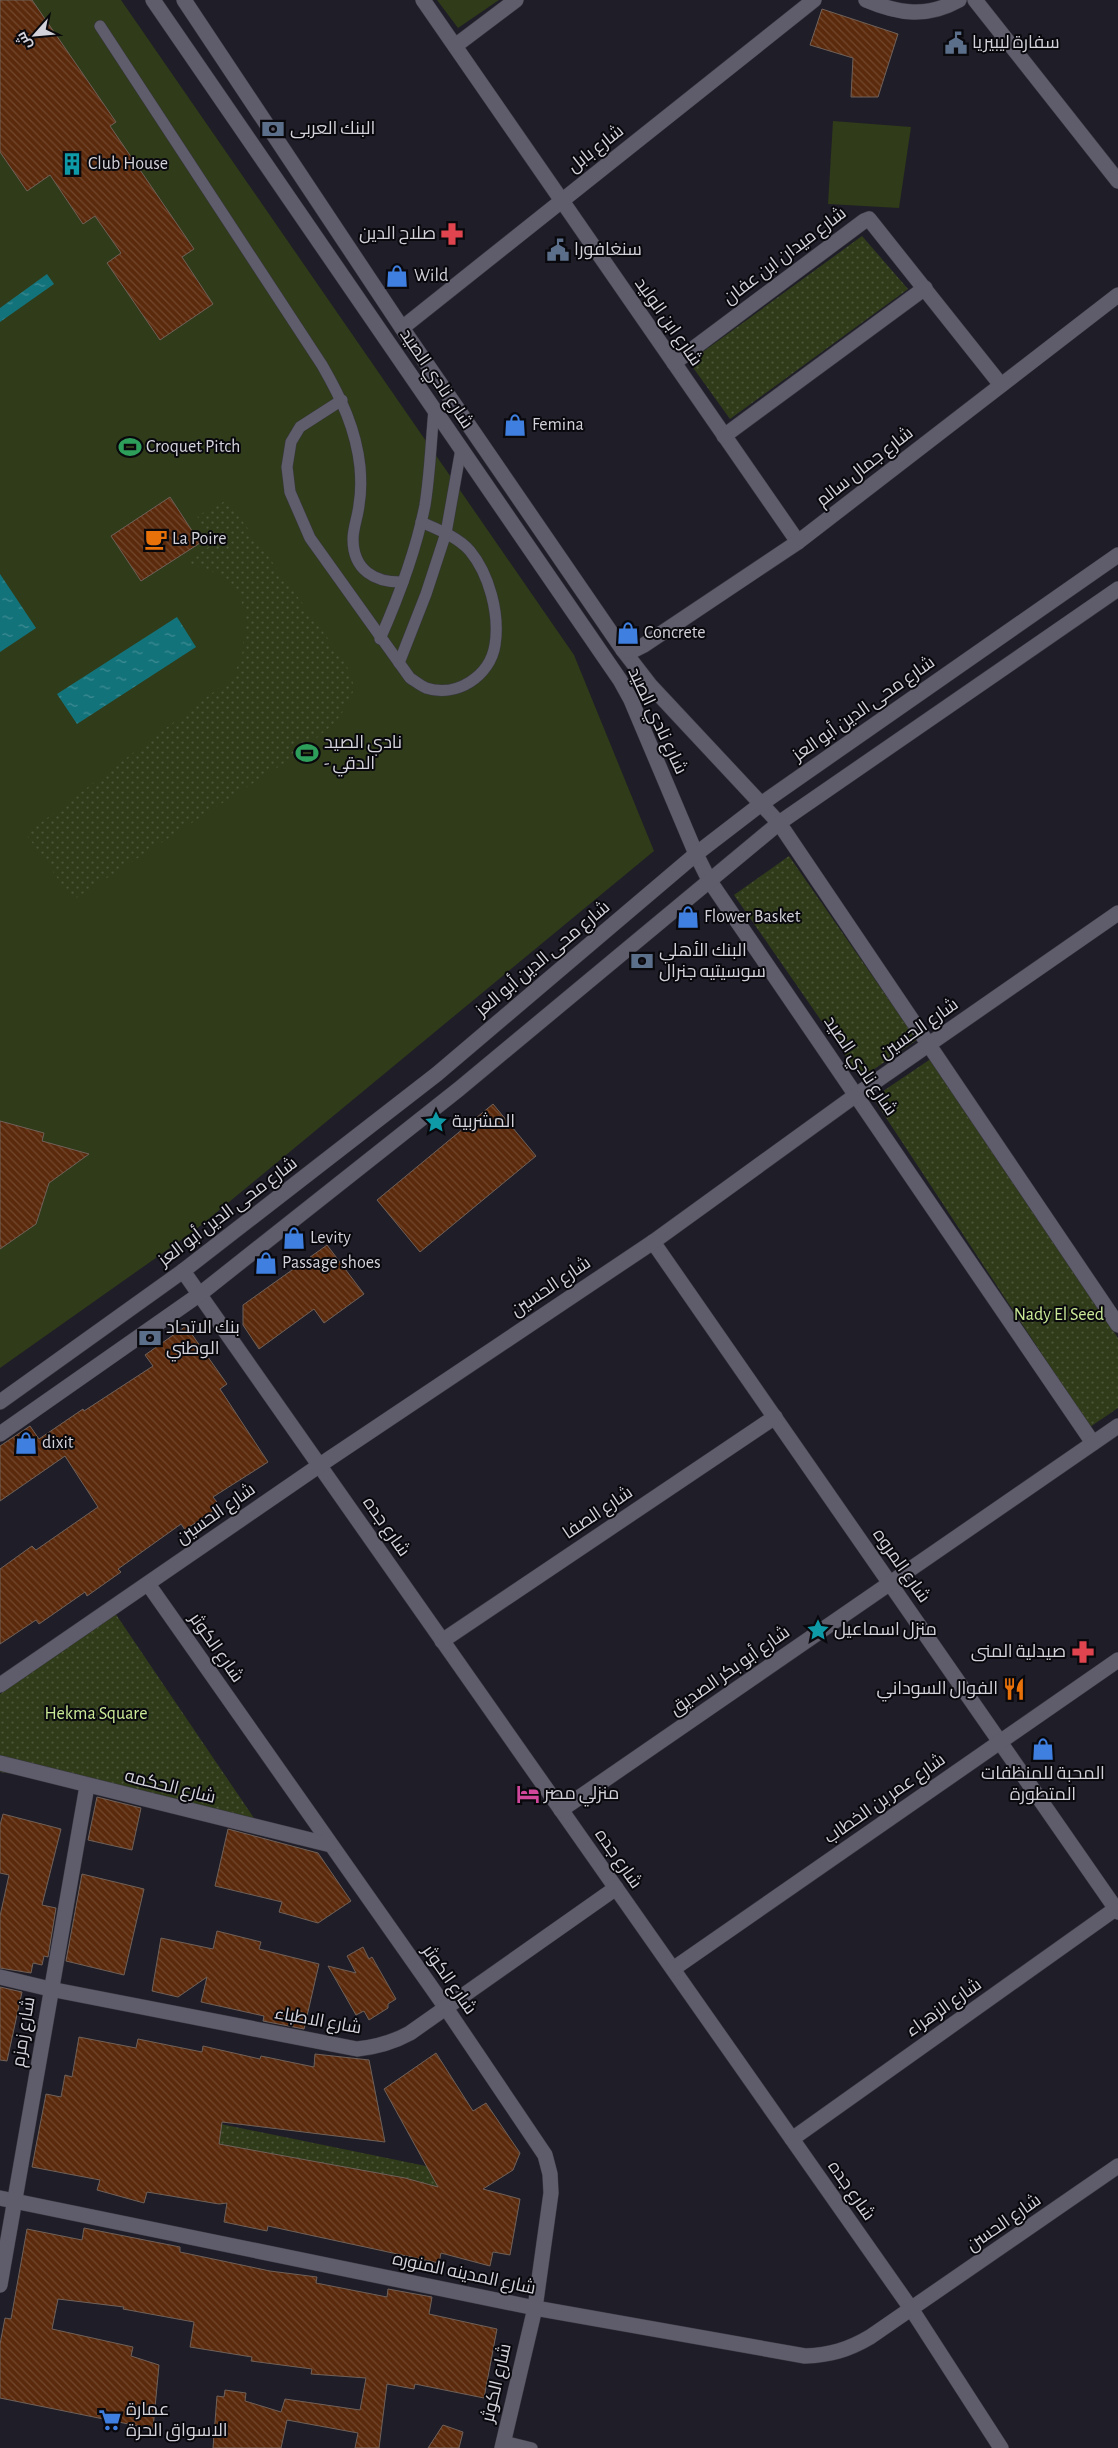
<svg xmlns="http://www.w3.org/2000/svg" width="1118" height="2448" font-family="'Alegreya Sans',Cairo,sans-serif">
	<defs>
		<pattern id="park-dots" width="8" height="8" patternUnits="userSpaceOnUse" patternTransform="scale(1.25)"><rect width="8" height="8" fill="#2f3b19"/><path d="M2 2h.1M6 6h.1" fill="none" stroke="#4c563a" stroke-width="1.8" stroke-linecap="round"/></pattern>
		<pattern id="water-ripples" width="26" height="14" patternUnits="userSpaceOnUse" patternTransform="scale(1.25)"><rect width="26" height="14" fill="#13737b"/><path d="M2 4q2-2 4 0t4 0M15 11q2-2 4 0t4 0" fill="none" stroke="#408c93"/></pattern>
		<pattern id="building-back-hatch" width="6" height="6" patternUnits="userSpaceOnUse" patternTransform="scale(1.25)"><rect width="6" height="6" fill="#5b2a0c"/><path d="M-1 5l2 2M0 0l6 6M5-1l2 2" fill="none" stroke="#72482f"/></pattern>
	</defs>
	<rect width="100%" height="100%" fill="#1f1d28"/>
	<g fill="#2f3b19">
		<path d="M0 0H121L574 655 654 851 194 1231 0 1368Z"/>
		<path d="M437 0H499L458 28Z"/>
		<path d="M833 121 911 127 899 208 828 204Z"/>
	</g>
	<g fill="url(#park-dots)">
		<path d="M862 236 908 289 730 419 689 362Z"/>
		<path d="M227 500 345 662 352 678 354 690 341 715 330 727 292 758 73 900 26 834 232 678 242 657 246 613 237 591 221 575 186 562 213 544 197 516Z"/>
		<path d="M789 856 917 1040 861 1078 734 895Z"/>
		<path d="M932 1058 1118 1338V1408L1090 1427 873 1098Z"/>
		<path d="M115 1613 260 1827 58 1781 0 1772V1694Z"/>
		<path d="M94 2098 465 2174 459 2199 87 2129Z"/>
	</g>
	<g fill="url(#water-ripples)">
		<path d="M47 274 54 284 0 322V308Z"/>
		<path d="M0 574 36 628 0 652Z"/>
		<path d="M177 617 196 647 77 724 57 694Z"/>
	</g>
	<g fill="url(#building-back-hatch)" stroke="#6f6159">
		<path d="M0 0H32L116 122 110 126 194 249 182 257 213 304 160 340 107 263 121 253 95 216 83 224 50 175 27 191 0 152Z"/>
		<path d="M822 9 898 34 878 97H851L853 58 810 45Z"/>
		<path d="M170 497 200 543 141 581 111 536Z"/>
		<path d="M493 1104 536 1156 420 1252 377 1200Z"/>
		<path d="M0 1121 44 1133 42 1141 89 1154 49 1183 36 1224 0 1249Z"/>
		<path d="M327 1245 364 1294 324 1323 314 1309 259 1349 243 1325V1305Z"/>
		<path d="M186 1326 227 1384 220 1389 268 1462 213 1497 220 1506 185 1530 181 1524 118 1569 121 1572 87 1596 85 1592 39 1624 36 1620 0 1644V1569L32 1546 36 1550 98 1507 65 1456 0 1501V1446L30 1426 39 1439 83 1409 84 1411 153 1366 145 1355Z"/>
		<path d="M97 1797 141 1808 132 1850 88 1840Z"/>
		<path d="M3 1814 61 1829 42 1905 56 1908 48 1957 44 1956 42 1965 33 1963 31 1973 0 1968V1916L9 1875 0 1873V1825Z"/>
		<path d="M228 1829 318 1853 351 1901 318 1923 279 1912 282 1902 215 1886Z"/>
		<path d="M82 1874 144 1889 124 1975 66 1961Z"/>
		<path d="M217 1931 261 1942 259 1949 319 1964 304 2029 263 2021 264 2016 201 2002 207 1977 178 1997 152 1991 161 1938 213 1949Z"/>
		<path d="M363 1947 369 1959 372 1957 396 1999 388 2004V2008L369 2020 364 2011 356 2015 328 1966 356 1973 347 1956Z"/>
		<path d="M0 1987 22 1992 7 2061 0 2060Z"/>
		<path d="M79 2037 136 2048 138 2039 202 2052 203 2046 260 2059 261 2056 314 2067 315 2054 369 2060 385 2142 222 2122 219 2144 405 2178 438 2187 384 2089 436 2053 473 2111 486 2103 520 2153 513 2170 483 2189 520 2199 510 2255 493 2252 490 2266 441 2253 439 2263 268 2226 267 2231 224 2222 227 2203 219 2204 147 2192 144 2203 97 2190 100 2180 32 2167 46 2094 61 2097 65 2075 72 2077Z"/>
		<path d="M84 2228 180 2247V2252L270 2271 317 2277 316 2283 387 2297 388 2289 432 2297 429 2314 497 2329 484 2398 415 2384 414 2389 387 2384 379 2448H355L358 2433 287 2420 281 2448H213L217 2396 224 2397 225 2390 246 2393 245 2401 281 2412 285 2399 360 2410 366 2378 311 2374 312 2369 251 2361 252 2357 190 2347 194 2322 123 2309 124 2307 58 2299 52 2329 133 2347 131 2356 159 2365 153 2429 0 2398V2344L5 2318 11 2319 27 2229 82 2240Z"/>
		<path d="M443 2425 463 2432 459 2448H428Z"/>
	</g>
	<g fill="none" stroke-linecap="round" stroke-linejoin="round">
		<defs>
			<g id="service">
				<path d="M100 26 322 365C341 398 356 429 360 467 361 479 361 494 359 505 358 516 353 528 353 539 353 570 375 583 403 582"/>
				<path d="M342 400 300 427 291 442 287 467 290 492 310 538 410 678C415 681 421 686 426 688 457 698 490 676 495 645 500 614 489 574 470 551 458 537 437 529 421 522"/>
				<path d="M380 639C399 596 416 551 425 505 430 474 431 441 434 410"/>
				<path d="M399 663 426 594 446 533 461 449"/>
				<path d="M503 2441 532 2448"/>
			</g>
			<g id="minor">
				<path d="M153 0 620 680 631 700 696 854 709 880 1093 1443"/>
				<path d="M184 0 402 328 623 650 650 685 779 823 1118 1325"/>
				<path d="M423 0 798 542"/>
				<path d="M866 0C899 14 927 18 959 0"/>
				<path d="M975 0 1118 181"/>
				<path d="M455 46 516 0"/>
				<path d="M402 328 814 0"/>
				<path d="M674 363 864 221 869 219 1001 385"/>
				<path d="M724 436 925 288"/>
				<path d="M623 650H634L644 645 798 542 1118 295"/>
				<path d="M653 1242 1118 1912"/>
				<path d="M183 1271 912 2310 1001 2448"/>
				<path d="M0 1402 183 1271 437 1074 696 854 761 804 1118 555"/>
				<path d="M0 1434 200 1294 459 1089 779 823 1118 589"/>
				<path d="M148 1584 446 2008 545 2155 550 2174 551 2193 535 2308 502 2448"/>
				<path d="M442 1641 775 1417"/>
				<path d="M0 1685 320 1465 653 1242 856 1095 1118 913"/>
				<path d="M0 1763 331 1845"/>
				<path d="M561 1810 1118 1426"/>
				<path d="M673 1969 1118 1660"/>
				<path d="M0 1977 50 1989 357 2049C377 2047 392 2043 410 2033L616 1888"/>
				<path d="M792 2139 1118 1907"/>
				<path d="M0 2198 535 2308 805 2356C830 2355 848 2350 870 2337L1118 2166"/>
				<path d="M0 2285 87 1786"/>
			</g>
		</defs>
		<use href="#service" stroke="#393841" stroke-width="12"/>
		<use href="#minor" stroke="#393841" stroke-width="16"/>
		<use href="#service" stroke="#5f5d6b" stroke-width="11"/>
		<use href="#minor" stroke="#5f5d6b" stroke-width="15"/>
	</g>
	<defs>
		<symbol id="civic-bare" viewBox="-9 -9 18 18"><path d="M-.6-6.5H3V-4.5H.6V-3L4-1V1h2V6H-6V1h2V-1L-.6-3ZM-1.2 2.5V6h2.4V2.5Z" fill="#5c6f8a" stroke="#08080d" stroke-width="2.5" paint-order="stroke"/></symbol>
		<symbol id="bank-bare" viewBox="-9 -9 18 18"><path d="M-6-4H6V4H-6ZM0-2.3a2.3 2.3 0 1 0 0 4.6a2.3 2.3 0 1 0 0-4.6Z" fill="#5c6f8a" stroke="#08080d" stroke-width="2.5" paint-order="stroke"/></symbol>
		<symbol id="building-bare" viewBox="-9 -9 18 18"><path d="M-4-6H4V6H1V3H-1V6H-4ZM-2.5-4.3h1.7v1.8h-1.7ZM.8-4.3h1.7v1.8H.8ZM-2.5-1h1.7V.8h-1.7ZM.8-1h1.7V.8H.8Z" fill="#0f9aa8" stroke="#08080d" stroke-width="2.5" paint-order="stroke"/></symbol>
		<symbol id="pharmacy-bare" viewBox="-9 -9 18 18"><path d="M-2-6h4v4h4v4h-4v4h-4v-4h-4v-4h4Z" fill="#e0444e" stroke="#08080d" stroke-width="2.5" paint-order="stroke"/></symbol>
		<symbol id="shop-bare" viewBox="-9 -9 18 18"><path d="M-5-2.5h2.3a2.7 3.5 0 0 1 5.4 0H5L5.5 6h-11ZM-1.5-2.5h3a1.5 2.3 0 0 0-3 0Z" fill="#3f7fe0" stroke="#08080d" stroke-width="2.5" paint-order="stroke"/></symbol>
		<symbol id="stadium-bare" viewBox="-9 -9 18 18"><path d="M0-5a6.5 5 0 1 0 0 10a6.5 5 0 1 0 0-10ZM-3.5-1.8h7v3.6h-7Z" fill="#2e9e5b" stroke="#08080d" stroke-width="2.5" paint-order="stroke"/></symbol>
		<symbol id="cafe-bare" viewBox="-9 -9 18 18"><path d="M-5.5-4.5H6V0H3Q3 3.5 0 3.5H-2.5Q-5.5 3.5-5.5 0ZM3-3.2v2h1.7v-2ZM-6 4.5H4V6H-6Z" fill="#e8710a" stroke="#08080d" stroke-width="2.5" paint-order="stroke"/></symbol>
		<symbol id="sight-bare" viewBox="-9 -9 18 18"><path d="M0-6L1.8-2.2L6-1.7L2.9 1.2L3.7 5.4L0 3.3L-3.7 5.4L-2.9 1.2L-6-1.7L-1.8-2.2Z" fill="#0f9aa8" stroke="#08080d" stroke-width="2.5" paint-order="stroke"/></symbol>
		<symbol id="restaurant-bare" viewBox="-9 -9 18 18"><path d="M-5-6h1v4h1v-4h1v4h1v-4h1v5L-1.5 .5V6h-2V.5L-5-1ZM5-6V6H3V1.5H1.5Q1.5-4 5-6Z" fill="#e8710a" stroke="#08080d" stroke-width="2.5" paint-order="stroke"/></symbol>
		<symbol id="hotel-bare" viewBox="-9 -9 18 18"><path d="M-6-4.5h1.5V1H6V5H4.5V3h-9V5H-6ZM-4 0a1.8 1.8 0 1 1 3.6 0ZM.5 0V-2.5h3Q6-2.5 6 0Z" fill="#d1479c" stroke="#08080d" stroke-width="2.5" paint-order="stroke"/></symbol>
		<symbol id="supermarket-bare" viewBox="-9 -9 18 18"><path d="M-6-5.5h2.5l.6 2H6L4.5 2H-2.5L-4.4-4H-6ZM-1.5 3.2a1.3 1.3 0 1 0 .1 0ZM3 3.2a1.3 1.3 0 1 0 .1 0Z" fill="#3f7fe0" stroke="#08080d" stroke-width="2.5" paint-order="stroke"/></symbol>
	</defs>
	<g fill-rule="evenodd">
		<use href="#civic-bare" x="940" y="27" width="32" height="32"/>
		<use href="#bank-bare" x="257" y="113" width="32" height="32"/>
		<use href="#building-bare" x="56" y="148" width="32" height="32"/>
		<use href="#pharmacy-bare" x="436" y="218" width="32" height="32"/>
		<use href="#civic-bare" x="542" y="234" width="32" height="32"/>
		<use href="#shop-bare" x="381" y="260" width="32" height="32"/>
		<use href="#shop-bare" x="499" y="409" width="32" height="32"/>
		<use href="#stadium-bare" x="114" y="431" width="32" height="32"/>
		<use href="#cafe-bare" x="140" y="523" width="32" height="32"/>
		<use href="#shop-bare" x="612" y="617" width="32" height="32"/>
		<use href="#stadium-bare" x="291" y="737" width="32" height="32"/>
		<use href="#shop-bare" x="672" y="901" width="32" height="32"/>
		<use href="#bank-bare" x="626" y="945" width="32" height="32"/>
		<use href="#sight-bare" x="420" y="1106" width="32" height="32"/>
		<use href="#shop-bare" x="278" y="1222" width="32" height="32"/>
		<use href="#shop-bare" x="250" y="1247" width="32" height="32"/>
		<use href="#bank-bare" x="134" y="1322" width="32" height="32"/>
		<use href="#shop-bare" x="10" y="1427" width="32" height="32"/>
		<use href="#sight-bare" x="802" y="1614" width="32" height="32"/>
		<use href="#pharmacy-bare" x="1067" y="1636" width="32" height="32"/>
		<use href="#restaurant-bare" x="998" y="1673" width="32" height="32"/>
		<use href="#shop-bare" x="1027" y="1733" width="32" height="32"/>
		<use href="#hotel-bare" x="512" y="1778" width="32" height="32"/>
		<use href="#supermarket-bare" x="94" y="2404" width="32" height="32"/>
	</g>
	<g text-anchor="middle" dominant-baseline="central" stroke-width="4" stroke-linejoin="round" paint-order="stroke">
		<g font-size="18" fill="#d3d2db" stroke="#08080d" text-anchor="start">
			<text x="972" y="43">سفارة ليبيريا</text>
			<text x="290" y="129">البنك العربى</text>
			<text x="88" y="164">Club House</text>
			<text x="436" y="234" text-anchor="end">صلاح الدين</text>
			<text x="574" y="250">سنغافورا</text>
			<text x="414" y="276">Wild</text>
			<text x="532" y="425">Femina</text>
			<text x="146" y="447">Croquet Pitch</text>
			<text x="172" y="539">La Poire</text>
			<text x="644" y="633">Concrete</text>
			<text x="324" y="743">نادي الصيد<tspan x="324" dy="21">- الدقي</tspan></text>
			<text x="704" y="917">Flower Basket</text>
			<text x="659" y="951">البنك الأهلي<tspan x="659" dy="21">سوسيتيه جنرال</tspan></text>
			<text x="452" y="1122">المشربية</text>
			<text x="310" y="1238">Levity</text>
			<text x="282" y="1263">Passage shoes</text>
			<text x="166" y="1328">بنك الاتحاد<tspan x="166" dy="21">الوطني</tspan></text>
			<text x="42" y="1443">dixit</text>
			<text x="834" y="1630">منزل اسماعيل</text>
			<text x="1066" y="1652" text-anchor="end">صيدلية المنى</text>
			<text x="998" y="1689" text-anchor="end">الفوال السوداني</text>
			<text x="1043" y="1774" text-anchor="middle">المحبة للمنظفات<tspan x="1043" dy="21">المتطورة</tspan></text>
			<text x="544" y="1794">منزلي مصر</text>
			<text x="126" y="2410">عمارة<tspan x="126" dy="21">الاسواق الحرة</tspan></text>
		</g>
		<g font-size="18" fill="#d3d2db" stroke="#08080d">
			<text transform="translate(596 149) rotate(-38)">شارع بابل</text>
			<text transform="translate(785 256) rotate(-37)">شارع ميدان ابن عفان</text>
			<text transform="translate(668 322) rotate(55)">شارع ابن الوليد</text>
			<text transform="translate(436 379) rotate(56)">شارع نادي الصيد</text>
			<text transform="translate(865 467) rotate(-38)">شارع جمال سالم</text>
			<text transform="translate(864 709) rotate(-35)">شارع محى الدين أبو العز</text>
			<text transform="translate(657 721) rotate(65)">شارع نادي الصيد</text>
			<text transform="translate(543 959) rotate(-40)">شارع محى الدين أبو العز</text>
			<text transform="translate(919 1029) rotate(-35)">شارع الحسين</text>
			<text transform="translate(860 1066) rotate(56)">شارع نادي الصيد</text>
			<text transform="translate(228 1212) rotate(-37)">شارع محى الدين أبو العز</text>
			<text transform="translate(551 1287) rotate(-34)">شارع الحسين</text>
			<text transform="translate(598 1513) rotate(-34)">شارع الصفا</text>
			<text transform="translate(216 1514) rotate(-35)">شارع الحسين</text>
			<text transform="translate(386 1527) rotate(55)">شارع جده</text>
			<text transform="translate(901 1566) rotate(55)">شارع المروه</text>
			<text transform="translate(216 1648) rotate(55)">شارع الكوثر</text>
			<text transform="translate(730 1671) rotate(-35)">شارع أبو بكر الصديق</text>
			<text transform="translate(170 1787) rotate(14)">شارع الحكمه</text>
			<text transform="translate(885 1799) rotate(-35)">شارع عمر بن الخطاب</text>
			<text transform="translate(618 1859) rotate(55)">شارع جده</text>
			<text transform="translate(449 1980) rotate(55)">شارع الكوثر</text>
			<text transform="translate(944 2008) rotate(-35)">شارع الزهراء</text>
			<text transform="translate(318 2021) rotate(10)">شارع الاطباء</text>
			<text transform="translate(24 2032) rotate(-81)">شارع زمزم</text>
			<text transform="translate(851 2191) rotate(55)">شارع جده</text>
			<text transform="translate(1004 2223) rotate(-35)">شارع الحسن</text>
			<text transform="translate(464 2274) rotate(12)">شارع المدينه المنوره</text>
			<text transform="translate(497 2383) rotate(-77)">شارع الكوثر</text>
		</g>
		<g font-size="18" fill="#cbea97" stroke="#08080d">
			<text x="1059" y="1315">Nady El Seed</text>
			<text x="96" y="1714">Hekma Square</text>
		</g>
	</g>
	<g transform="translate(35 35) rotate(243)" stroke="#08080d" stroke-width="4" paint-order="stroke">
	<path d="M0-4L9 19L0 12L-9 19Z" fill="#d3d2db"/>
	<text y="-8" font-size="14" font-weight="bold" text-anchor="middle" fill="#d3d2db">ش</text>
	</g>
</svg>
